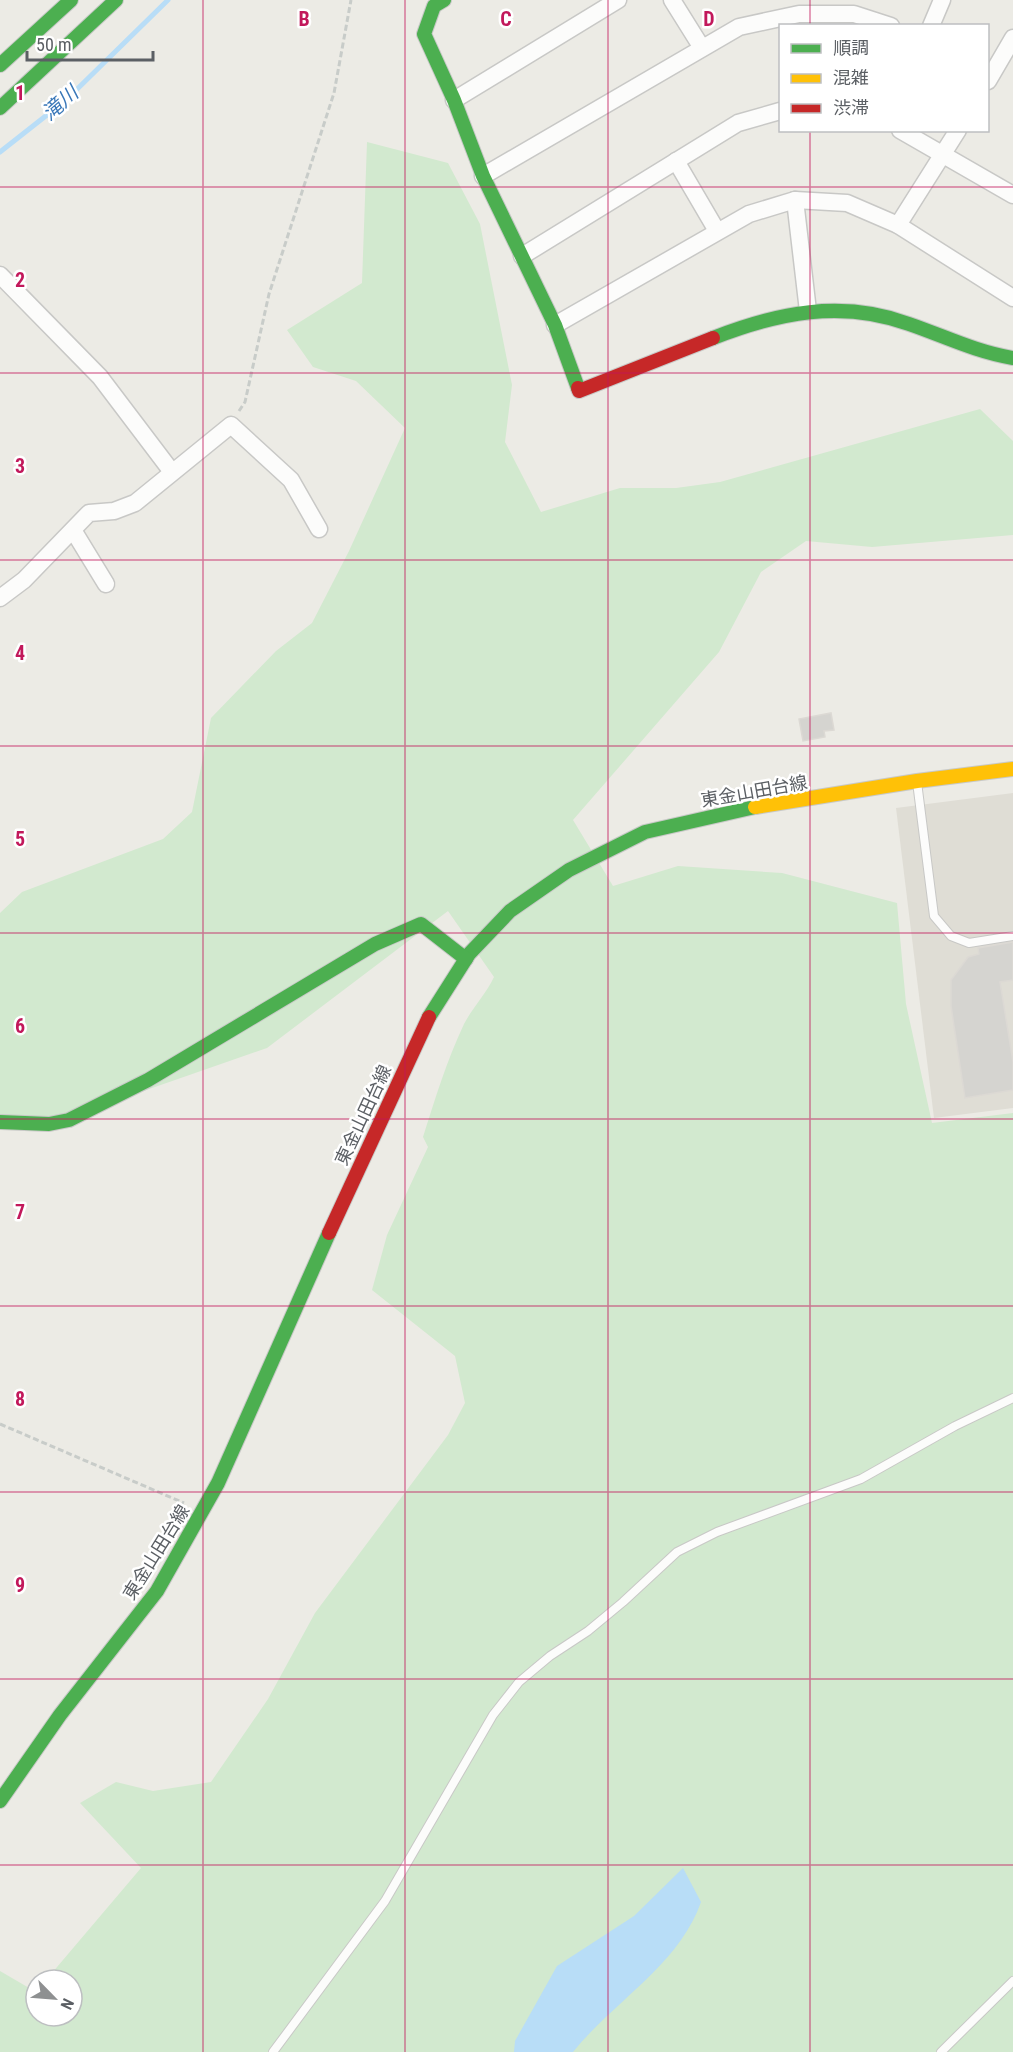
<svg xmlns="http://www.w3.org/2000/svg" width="1013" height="2052" font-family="'Roboto Condensed','Noto Sans JP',sans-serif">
	<rect width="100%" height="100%" fill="#ecebe5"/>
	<path fill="#dfddd5" d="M1013 793V1108L934 1118 896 808Z"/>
	<path fill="#d2e9cf" d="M367 142 448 163 480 224 512 385 505 442 541 512 620 488H676L720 482 980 409 1013 441V535L872 547 806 541 761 572 719 652 573 820 613 886 678 866 782 873 897 903 906 1004 932 1123 1013 1113V2052H0V1971L36 1992V2016H72V1980H46L141 1868 80 1803 116 1782 153 1791 211 1782 268 1699 315 1613 448 1435 465 1403 455 1356 372 1290 387 1235 428 1147 423 1137C435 1099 447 1060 464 1024 473 1007 486 994 494 977L448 911 267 1048 49 1124 0 1121V913L22 892 163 839 192 812 211 718 276 651 312 623 349 551 405 428 356 381 313 367 287 330 362 283Z"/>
	<path fill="#b8ddf7" d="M683 1868 701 1902C679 1965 614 2001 573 2052H514L515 2041 557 1966 634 1916Z"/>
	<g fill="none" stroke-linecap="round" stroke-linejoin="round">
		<path stroke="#b8ddf7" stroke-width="5" d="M0 152 66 100 168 0"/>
	</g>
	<g fill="#d5d4d0" stroke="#dcd9d4" stroke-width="1.5">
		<path d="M831 713 834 730 824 731 825 737 803 741 799 719Z"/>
		<path d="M1013 942V980L1000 982 1013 1062V1090L965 1098 951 1006V980L968 957 979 954 978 948Z"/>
	</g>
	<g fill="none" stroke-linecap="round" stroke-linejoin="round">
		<defs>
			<g id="lane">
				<path d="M917 782 934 916 951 936 969 943 1013 936"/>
				<path d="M273 2052 385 1901 493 1715 519 1682 550 1656 588 1631 623 1602 677 1552 717 1532 861 1479 955 1426 1013 1398"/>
				<path d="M941 2052 1013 1981"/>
			</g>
			<g id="street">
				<path d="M672 0 702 48"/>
				<path d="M931 26 942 0"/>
				<path d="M988 81 1013 38"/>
				<path d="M454 100 618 0"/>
				<path d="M900 130 1013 195"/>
				<path d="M676 161 717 231"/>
				<path d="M483 176 739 27 799 14H854L891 26"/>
				<path d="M795 200 808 311"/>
				<path d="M898 225 958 130"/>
				<path d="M522 256 738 123 780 111"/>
				<path d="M0 275 100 377 172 472"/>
				<path d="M555 325 749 214 795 200 847 203 898 225 1013 298"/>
				<path d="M73 530 106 584"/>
				<path d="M0 598 24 580 89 513 114 511 135 503 231 425 291 480 319 529"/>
			</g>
			<g id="fast">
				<path d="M444 0 434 6 424 34 454 100 483 176 555 325 578 388"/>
				<path d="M0 65 71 0"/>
				<path d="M0 108 116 0"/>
				<path d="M713 338C777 313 841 299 909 324 944 336 976 352 1013 358"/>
				<path d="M429 1017 469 954 510 911 569 870 645 832 755 807"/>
				<path d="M0 1122 49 1124 69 1120 148 1080 375 944 421 924 466 959"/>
				<path d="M0 1801 60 1715 157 1591 218 1483 329 1233"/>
			</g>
			<path id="slow" d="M755 807 917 781 1013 769"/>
			<g id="jam">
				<path d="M578 388 579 391 713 338"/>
				<path d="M329 1233 429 1017"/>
			</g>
		</defs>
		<use href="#lane" stroke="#c8c8c6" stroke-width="10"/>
		<use href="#street" stroke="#c8c8c6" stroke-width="19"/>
		<use href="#fast" stroke="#c8c9c7" stroke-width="16"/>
		<use href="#slow" stroke="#c8c9c7" stroke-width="16"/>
		<use href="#jam" stroke="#c8c9c7" stroke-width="16"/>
		<g stroke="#c8ccc9" stroke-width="3" stroke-dasharray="6 3" stroke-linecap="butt">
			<path d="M239 411 245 402 269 294 334 93 351 0"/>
			<path d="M0 1424 184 1503"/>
		</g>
		<use href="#lane" stroke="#fcfcfb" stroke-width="8"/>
		<use href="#street" stroke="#fcfcfb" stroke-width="16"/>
		<use href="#fast" stroke="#4caf50" stroke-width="14"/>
		<use href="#slow" stroke="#ffc107" stroke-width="14"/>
		<use href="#jam" stroke="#c62828" stroke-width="14"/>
	</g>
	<path fill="none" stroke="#c2185b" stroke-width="1.5" stroke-opacity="0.55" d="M203 0V2052M405 0V2052M608 0V2052M810 0V26M810 130V2052M0 187H1013M0 373H1013M0 560H1013M0 746H1013M0 933H1013M0 1119H1013M0 1306H1013M0 1492H1013M0 1679H1013M0 1865H1013"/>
	<g text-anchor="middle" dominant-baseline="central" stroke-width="5" stroke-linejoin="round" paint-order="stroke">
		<g font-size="18" fill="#5b5f64" stroke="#fff">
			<text transform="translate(754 791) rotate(-10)">東金山田台線</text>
			<text transform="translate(363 1115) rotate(-65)">東金山田台線</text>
			<text transform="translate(156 1552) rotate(-58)">東金山田台線</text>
		</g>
		<g font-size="20" font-style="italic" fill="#3977b8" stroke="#fff">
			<text transform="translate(60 103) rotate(-41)">滝川</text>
		</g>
	</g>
	<g font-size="20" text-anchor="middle" font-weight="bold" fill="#c2185b" stroke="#fff" stroke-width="5" stroke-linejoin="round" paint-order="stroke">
		<text x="304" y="26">B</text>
		<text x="506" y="26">C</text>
		<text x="709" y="26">D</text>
		<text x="20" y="100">1</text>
		<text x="20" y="287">2</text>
		<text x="20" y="473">3</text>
		<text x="20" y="660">4</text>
		<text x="20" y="846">5</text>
		<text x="20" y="1033">6</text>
		<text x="20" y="1219">7</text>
		<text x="20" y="1406">8</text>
		<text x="20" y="1592">9</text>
	</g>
	<rect x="779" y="24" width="210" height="108" fill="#ffffff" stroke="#bdbfc1" stroke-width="1.5"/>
	<rect x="791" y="44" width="30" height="9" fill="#4caf50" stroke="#bdbfc1" stroke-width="1.5"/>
	<text x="833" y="54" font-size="18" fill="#5b5f64">順調</text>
	<rect x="791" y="74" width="30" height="9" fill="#ffc107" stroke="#bdbfc1" stroke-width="1.5"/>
	<text x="833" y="84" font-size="18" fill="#5b5f64">混雑</text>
	<rect x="791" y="104" width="30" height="9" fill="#c62828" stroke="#bdbfc1" stroke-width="1.5"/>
	<text x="833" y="114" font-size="18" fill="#5b5f64">渋滞</text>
	<g transform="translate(54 1998) rotate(115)"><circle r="28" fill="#ffffff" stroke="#bdbfc1" stroke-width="1.5"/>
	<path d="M0-4.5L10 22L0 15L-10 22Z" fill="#8e9091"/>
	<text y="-9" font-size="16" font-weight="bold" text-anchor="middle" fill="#5b5f64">N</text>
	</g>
	<path d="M27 51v9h126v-9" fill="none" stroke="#5b5f64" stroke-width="3"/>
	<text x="36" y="51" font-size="18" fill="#5b5f64" stroke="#ffffff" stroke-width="4.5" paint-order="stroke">50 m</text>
</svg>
